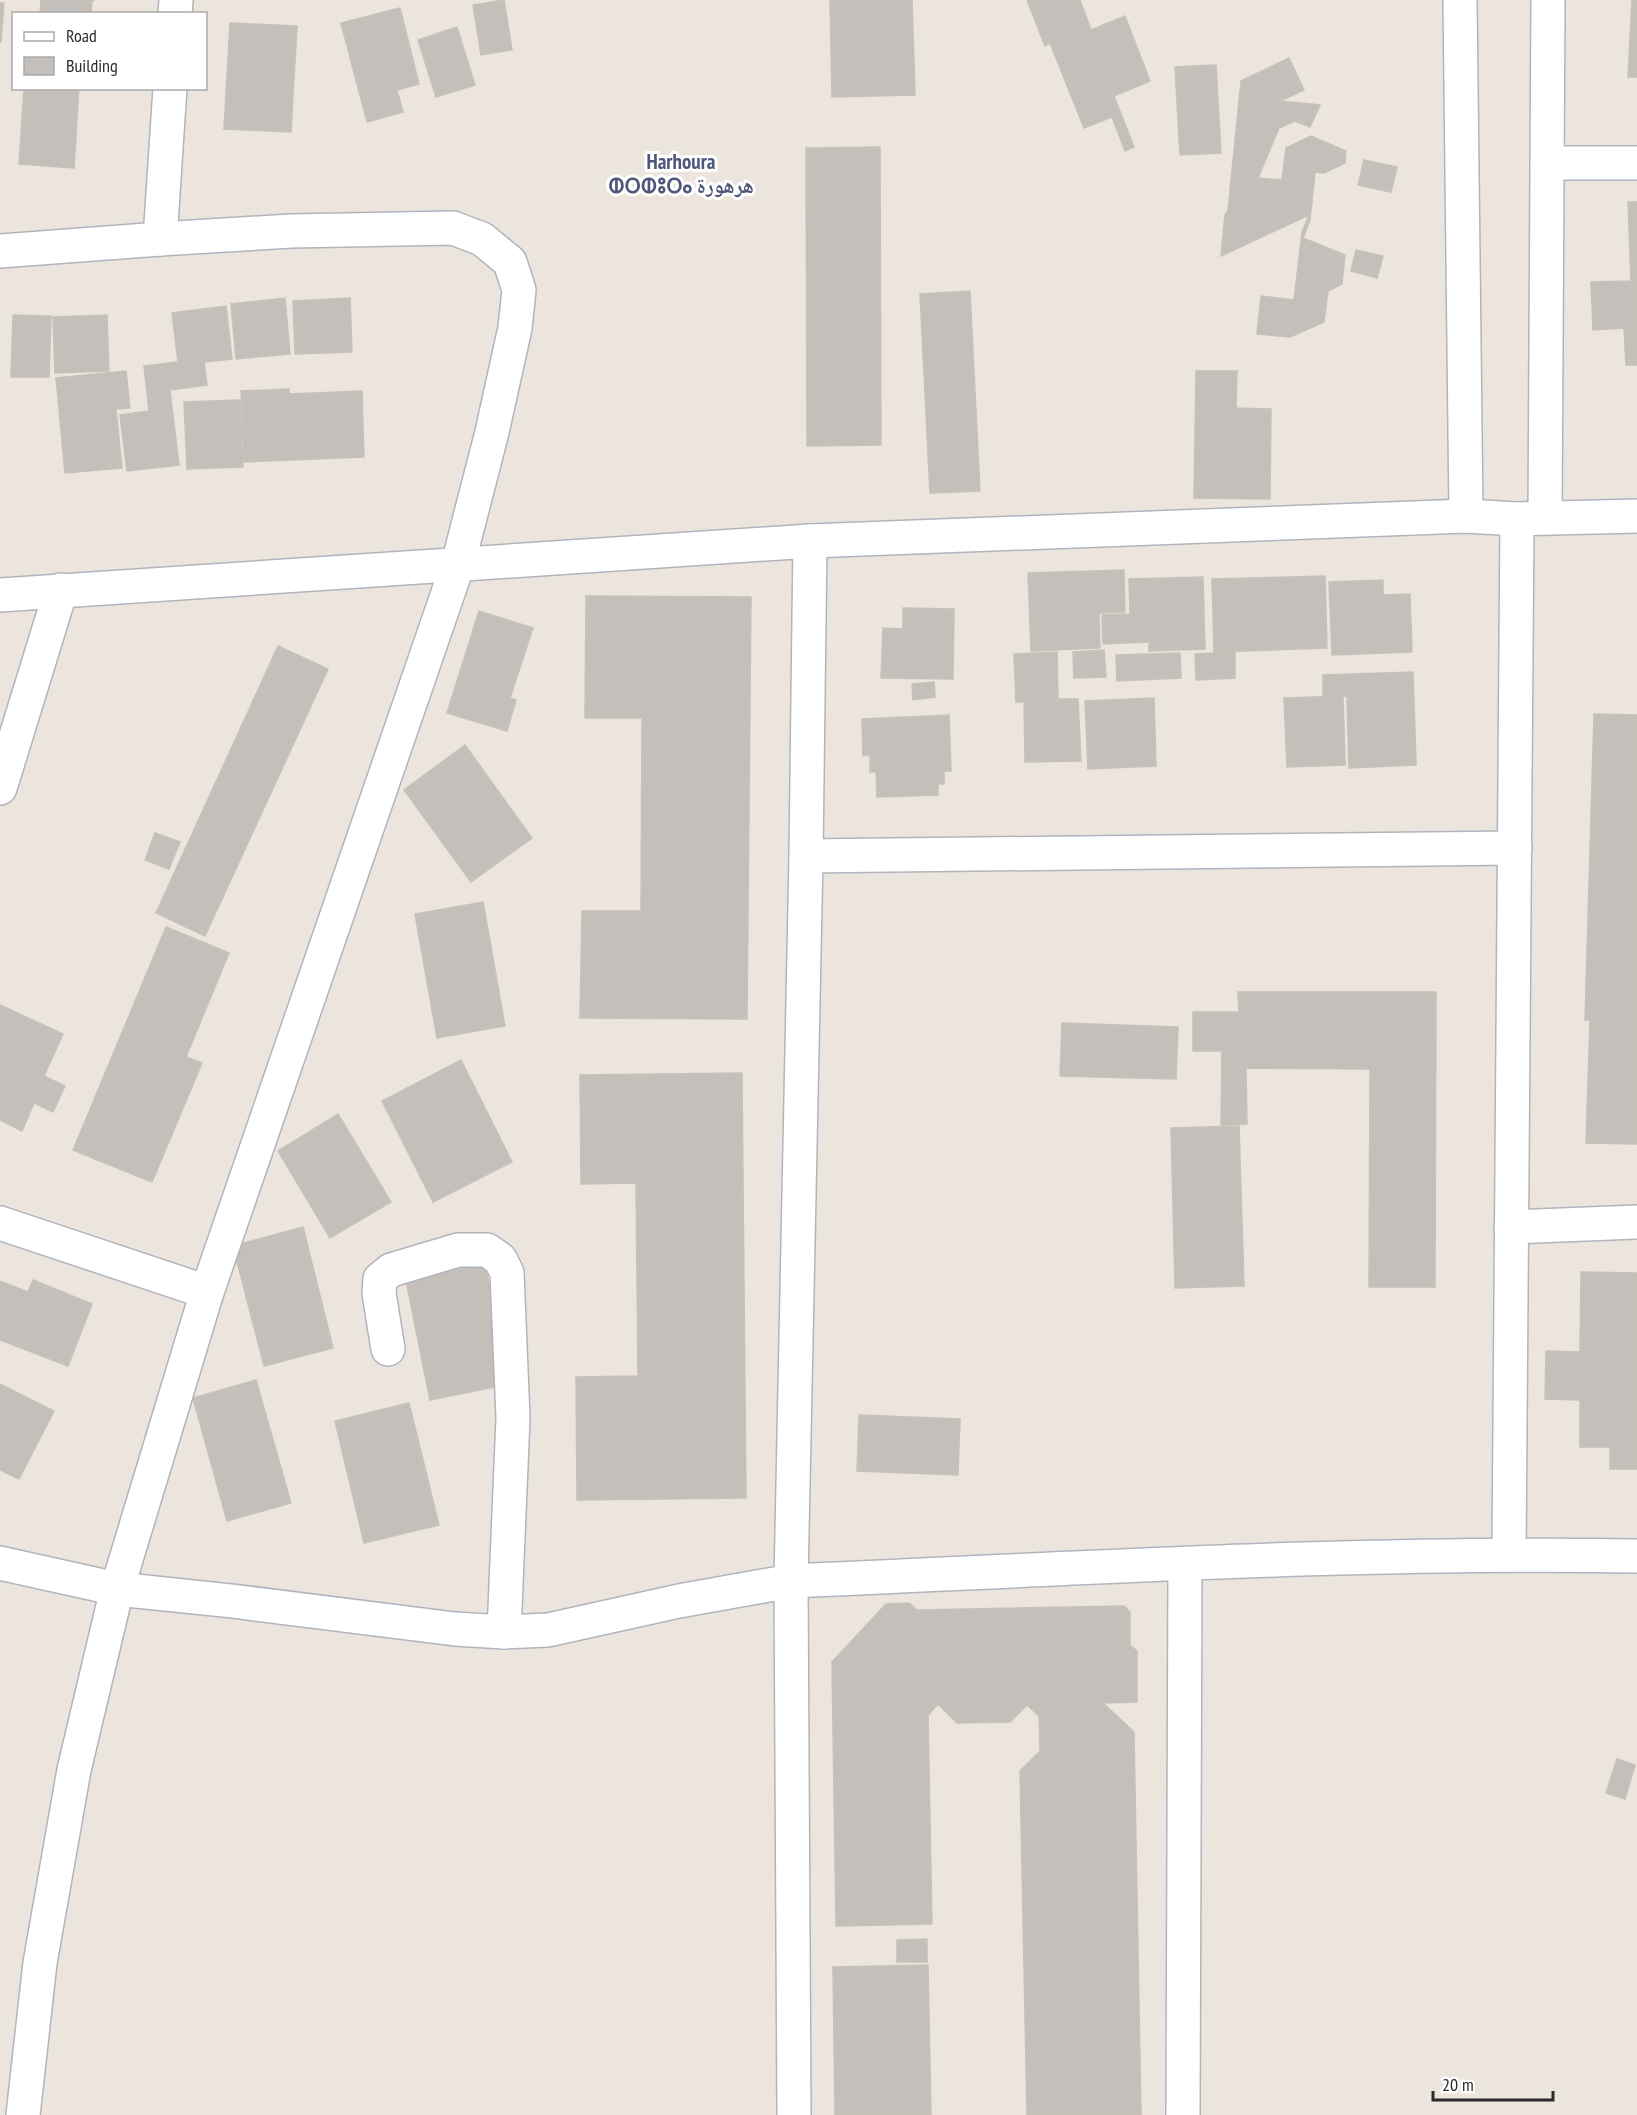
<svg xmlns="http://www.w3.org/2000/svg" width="1637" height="2115" font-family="'PT Sans Narrow','Noto Naskh Arabic','Noto Sans Tifinagh',sans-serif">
	<rect width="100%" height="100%" fill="#ece5de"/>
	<g fill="#c4bfba" stroke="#c7c1b7" stroke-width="1.5">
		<path d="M41 0H95H92L91 14H40Z"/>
		<path d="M504 0 512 50 481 55 473 5Z"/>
		<path d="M830 0H912L915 95 832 97Z"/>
		<path d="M1027 0H1080L1091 30 1125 16 1150 81 1114 96 1134 147 1125 151 1112 117 1084 128 1050 43 1045 46Z"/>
		<path d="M1632 0H1637V77H1628Z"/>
		<path d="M0 3H4L1 42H0Z"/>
		<path d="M400 8 419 84 397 90 403 112 367 122 341 23Z"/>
		<path d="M230 23 297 26 291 132 224 129Z"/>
		<path d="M457 27 475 85 436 97 418 40Z"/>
		<path d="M1289 58 1304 90 1280 101 1320 105 1310 127 1295 121 1279 128 1258 178 1282 180 1286 148 1311 136 1346 151 1345 163 1324 173 1315 172 1310 220 1303 238 1345 255 1342 284 1328 291 1324 322 1290 337 1257 334 1261 296 1294 300 1302 232 1309 215 1221 256 1225 215 1228 210 1241 81Z"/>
		<path d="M1216 65 1221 153 1180 155 1175 67Z"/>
		<path d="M24 88H79L74 168 19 164Z"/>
		<path d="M880 147 881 445 807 446 806 148Z"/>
		<path d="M1364 160 1397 167 1391 192 1358 185Z"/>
		<path d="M1628 202H1637V365H1626L1624 328 1593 330 1591 282 1631 281Z"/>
		<path d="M1356 250 1383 256 1377 278 1351 271Z"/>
		<path d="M970 291 980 491 930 493 920 294Z"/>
		<path d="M285 298 290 354 236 359 231 304Z"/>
		<path d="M350 298 352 352 295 354 293 301Z"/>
		<path d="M226 306 232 359 204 362 207 385 170 390 179 465 127 471 120 415 149 411 144 366 178 362 172 313Z"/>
		<path d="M13 315 51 316 49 377H11Z"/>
		<path d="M107 315 109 371 55 373 53 317Z"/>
		<path d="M126 371 130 408 116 409 122 468 65 473 56 378Z"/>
		<path d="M1196 371H1237L1236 408 1271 409 1270 499 1194 498Z"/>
		<path d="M289 389V394L362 391 364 457 244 462 241 391Z"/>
		<path d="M240 400 243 467 187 469 184 402Z"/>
		<path d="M1124 570 1125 612 1099 613 1100 648 1031 651 1028 573Z"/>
		<path d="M1325 576 1327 648 1214 652 1212 579Z"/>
		<path d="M1203 577 1205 649 1149 651V642L1103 644 1102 615 1130 614 1129 579Z"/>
		<path d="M1383 580V595L1410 594 1412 652 1332 655 1329 582Z"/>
		<path d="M586 596 751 597 747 1019 580 1018 582 911H641L642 718H585Z"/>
		<path d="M903 608 954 609 953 679 881 678 883 628 903 629Z"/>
		<path d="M479 611 533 628 510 698 516 700 507 731 447 713Z"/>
		<path d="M278 646 328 669 205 936 156 913Z"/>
		<path d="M1104 650 1106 677 1074 678 1073 652Z"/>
		<path d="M1057 652 1058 699H1078L1081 761 1025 762 1024 702H1016L1014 654Z"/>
		<path d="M1235 652V678L1196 680 1195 654Z"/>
		<path d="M1180 653 1181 678 1117 681 1116 655Z"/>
		<path d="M1413 672 1416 765 1349 768 1347 696 1323 697V675Z"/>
		<path d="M934 682 935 697 913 700 912 684Z"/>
		<path d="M1343 696 1345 765 1287 767 1284 698Z"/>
		<path d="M1154 698 1156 766 1088 769 1085 701Z"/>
		<path d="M1594 714 1637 715V1144L1586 1143 1590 1020H1585Z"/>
		<path d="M949 715 951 771H944V784H938V795L877 797 876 772H870V755L863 756 862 719Z"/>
		<path d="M465 745 532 838 471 882 404 790Z"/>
		<path d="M155 833 180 842 169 869 145 860Z"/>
		<path d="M483 902 505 1026 437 1038 415 914Z"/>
		<path d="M166 927 229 953 186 1057 202 1063 152 1182 73 1150Z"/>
		<path d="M1238 992H1436L1435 1287H1369L1370 1069 1246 1068 1247 1124 1221 1125 1222 1051H1193V1012H1239Z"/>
		<path d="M0 1005 63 1034 44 1076 65 1086 53 1112 34 1103 22 1131 0 1120Z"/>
		<path d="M1062 1023 1178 1027 1176 1079 1060 1076Z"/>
		<path d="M461 1060 512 1162 433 1202 382 1101Z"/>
		<path d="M742 1073 746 1498 577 1500 576 1377 638 1376 636 1183 581 1184 580 1075Z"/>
		<path d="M338 1114 391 1202 330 1238 278 1151Z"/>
		<path d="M1239 1126 1244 1286 1175 1288 1171 1128Z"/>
		<path d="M303 1227 333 1348 264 1366 233 1246Z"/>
		<path d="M485 1264 509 1384 430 1400 406 1280Z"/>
		<path d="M1581 1272 1637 1273V1469H1610V1447H1580V1400L1545 1399 1546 1351 1580 1352Z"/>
		<path d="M33 1280 92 1304 68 1366 0 1340V1281L28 1292Z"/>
		<path d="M256 1380 291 1503 227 1521 193 1398Z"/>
		<path d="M0 1384 54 1411 19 1479 0 1470Z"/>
		<path d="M409 1403 439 1525 364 1543 335 1421Z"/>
		<path d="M859 1415 960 1419 958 1475 857 1471Z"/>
		<path d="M909 1603 917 1610 1124 1606 1130 1612V1645L1137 1651V1702L1103 1703 1134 1732 1141 2115H1027L1020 1771 1040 1751 1039 1716 1027 1705 1010 1722 957 1723 938 1704 928 1715 932 1924 836 1926 832 1662 886 1604Z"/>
		<path d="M1617 1759 1635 1765 1625 1799 1606 1793Z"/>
		<path d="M927 1939V1962H897V1940Z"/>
		<path d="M928 1965 931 2115H835L833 1967Z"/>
	</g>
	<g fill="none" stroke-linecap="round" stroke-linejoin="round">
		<defs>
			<g id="street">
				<path d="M1460 0 1466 516"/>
				<path d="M175 14 176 0"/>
				<path d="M1547 163H1637"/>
				<path d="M0 251 160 239"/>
				<path d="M1545 517 1548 0"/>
				<path d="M810 541 1466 516 1517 519 1637 516"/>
				<path d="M0 595 810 541 806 856 791 1581 679 1601 548 1630 504 1632 455 1629 232 1601 117 1589 0 1563"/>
				<path d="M0 788 61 590"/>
				<path d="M806 856 1515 848"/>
				<path d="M0 1223 207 1292"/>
				<path d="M1511 1227 1637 1222"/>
				<path d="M388 1349 379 1293 380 1279 391 1270 458 1250H487L500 1259 507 1273 513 1418 504 1632"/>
				<path d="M1509 1554 1517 519"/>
				<path d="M23 2115 40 1963 74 1770 117 1589 207 1292 458 564 492 432 515 328 519 290 510 262 482 239 453 228 291 231 160 239 170 88"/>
				<path d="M794 2115 791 1581C1073 1569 1355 1551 1637 1556"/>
				<path d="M1183 2115 1185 1564"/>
			</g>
		</defs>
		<use href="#street" stroke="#b1b4bd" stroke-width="36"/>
		<use href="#street" stroke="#fff" stroke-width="33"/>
	</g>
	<g text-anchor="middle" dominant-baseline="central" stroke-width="6" stroke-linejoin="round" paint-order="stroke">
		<g font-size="21" font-weight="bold" fill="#4e5679" stroke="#fff">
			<text x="681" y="161">Harhoura<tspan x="681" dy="24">ⵀⵔⵀⵓⵔⴰ هرهورة</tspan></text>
		</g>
	</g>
	<rect x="12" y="12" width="195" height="78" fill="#ffffff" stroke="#aaaaaa" stroke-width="1.5"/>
	<rect x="24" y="32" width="30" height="9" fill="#ffffff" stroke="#aaaaaa" stroke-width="1.5"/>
	<text x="66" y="42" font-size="18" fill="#2b2b2b">Road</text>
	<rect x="24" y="57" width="30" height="18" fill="#c4bfba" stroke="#aaaaaa" stroke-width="1.5"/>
	<text x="66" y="72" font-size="18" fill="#2b2b2b">Building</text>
	<path d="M1433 2091v9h120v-9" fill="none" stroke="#2b2b2b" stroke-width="3"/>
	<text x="1442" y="2091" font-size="18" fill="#2b2b2b" stroke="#ffffff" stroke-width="4.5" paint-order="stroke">20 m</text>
</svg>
